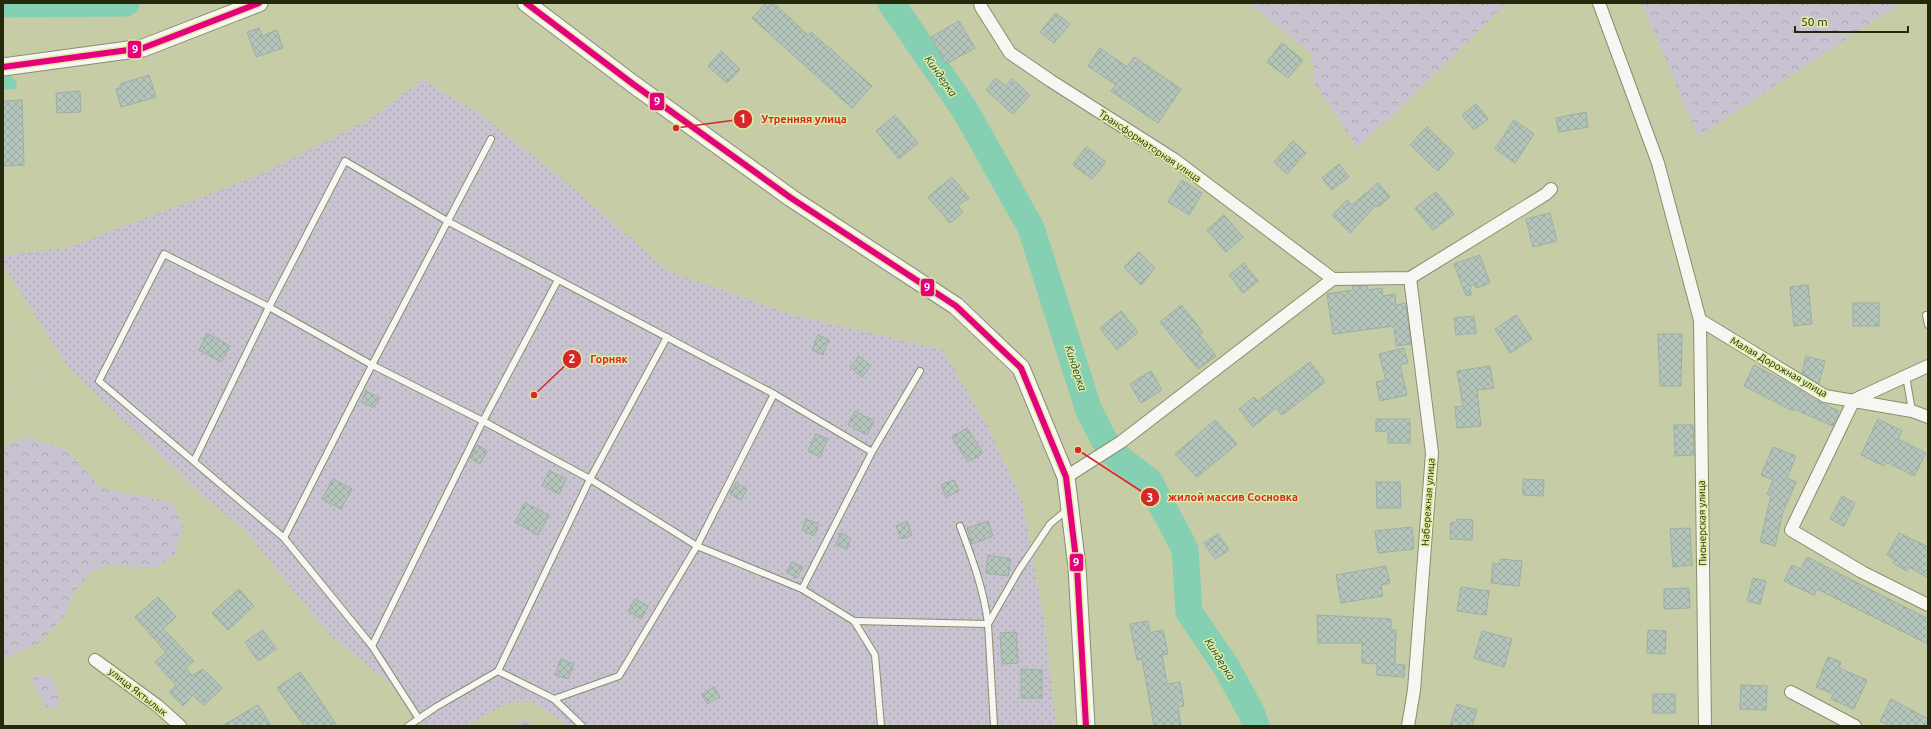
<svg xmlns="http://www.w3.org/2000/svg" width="1931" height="729" font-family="Ubuntu,sans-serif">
	<defs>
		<pattern id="forest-crowns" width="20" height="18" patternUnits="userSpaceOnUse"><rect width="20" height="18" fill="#c8c2d1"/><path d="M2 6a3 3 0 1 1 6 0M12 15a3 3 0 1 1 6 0" fill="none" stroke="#aca7b2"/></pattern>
		<pattern id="park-dots" width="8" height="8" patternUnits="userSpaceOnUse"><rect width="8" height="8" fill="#c8c2d1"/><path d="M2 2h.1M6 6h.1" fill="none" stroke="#aca7b2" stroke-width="1.8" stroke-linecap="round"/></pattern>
		<pattern id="building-cross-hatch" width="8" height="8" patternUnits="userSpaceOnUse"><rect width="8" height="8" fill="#b4c5bc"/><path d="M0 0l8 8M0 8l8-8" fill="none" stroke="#9ba9a0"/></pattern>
	</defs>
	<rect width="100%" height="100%" fill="#c6cca5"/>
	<g fill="url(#forest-crowns)">
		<path d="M1249 3H1508L1358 148 1314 82 1312 54Z"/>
		<path d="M1642 3H1901L1698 137Z"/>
		<path d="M25 437 67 450 101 488 174 503 183 527 175 554 154 568 113 565 94 569 79 585 62 619 41 642 3 659V447Z"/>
		<path d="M33 675H50L60 698 59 708H45L44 700 35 690Z"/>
		<path d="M527 719 533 726H511Z"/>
	</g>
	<path fill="url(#park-dots)" d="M422 80 477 112 570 185 668 271 792 315 943 350 986 424 1022 500 1044 621 1056 726H569L531 701 510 702 465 726H424L402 693 331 636 242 527 203 496 68 367 3 264V256L69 247 257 176 370 119Z"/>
	<path fill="#85cfb2" d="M3 73 9 74 17 83 16 89H3Z"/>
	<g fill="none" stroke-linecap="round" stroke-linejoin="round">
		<g stroke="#85cfb2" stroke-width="27">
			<path d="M891 3 965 110 1031 228 1089 411 1110 451 1149 481 1185 549 1189 612 1227 668 1252 714 1256 726"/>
			<path d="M3 4 126 3"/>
		</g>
	</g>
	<g fill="url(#building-cross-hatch)" stroke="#9daea5">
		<path d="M766 3H774L808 35 811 32 872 86 852 108 752 18Z"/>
		<path d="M1056 13 1070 24 1054 43 1040 32Z"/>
		<path d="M959 21 975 48 946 64 931 37Z"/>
		<path d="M259 28 262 36 277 30 283 48 256 57 247 32Z"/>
		<path d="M1282 43 1303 60 1288 78 1267 62Z"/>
		<path d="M1100 48 1127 67 1134 57 1181 89 1158 123 1111 91 1116 85 1088 66Z"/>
		<path d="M721 51 740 69 727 83 708 66Z"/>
		<path d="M149 75 156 97 121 107 116 89 121 87 120 84Z"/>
		<path d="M996 78 1005 86 1012 79 1030 95 1013 114 986 90Z"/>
		<path d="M80 91 81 112 57 113 56 93Z"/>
		<path d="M22 100 24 165 3 166V101Z"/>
		<path d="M1476 104 1488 119 1474 130 1462 115Z"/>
		<path d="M1586 112 1588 127 1559 132 1556 118Z"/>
		<path d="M895 115 918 143 899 159 876 131Z"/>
		<path d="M1514 120 1534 134 1515 163 1495 149Z"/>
		<path d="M1427 127 1454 153 1438 171 1410 145Z"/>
		<path d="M1293 141 1306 153 1287 174 1274 162Z"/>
		<path d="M1086 147 1106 162 1092 179 1073 165Z"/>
		<path d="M1339 164 1349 177 1332 190 1322 178Z"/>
		<path d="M952 177 969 198 958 206 963 212 950 223 928 197Z"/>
		<path d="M1182 180 1202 193 1189 215 1168 202Z"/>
		<path d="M1378 183 1390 197 1378 207 1376 205 1350 233 1332 215 1347 200 1352 205Z"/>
		<path d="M1436 192 1454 214 1433 230 1415 208Z"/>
		<path d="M1550 213 1557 241 1533 247 1526 219Z"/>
		<path d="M1224 215 1243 237 1226 252 1207 230Z"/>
		<path d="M1139 252 1155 268 1141 285 1124 267Z"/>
		<path d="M1480 255 1490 283 1476 288 1475 284 1470 286 1471 295 1466 296 1454 264Z"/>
		<path d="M1244 263 1258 281 1243 293 1229 275Z"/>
		<path d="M1808 285 1812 324 1794 326 1790 287Z"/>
		<path d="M1352 286H1367L1368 290 1382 288 1383 296 1395 294 1396 305 1406 303 1411 344 1396 346 1394 326 1333 334 1327 294 1353 290Z"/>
		<rect x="1853" y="303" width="26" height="23"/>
		<path d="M1181 305 1203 332 1199 334 1216 356 1198 369 1160 322Z"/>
		<path d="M1121 311 1138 332 1117 350 1100 328Z"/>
		<path d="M1516 315 1532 339 1510 353 1495 329Z"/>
		<path d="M1474 316 1476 333 1456 335 1454 318Z"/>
		<path d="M207 333 230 346 221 362 199 350Z"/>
		<path d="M1658 334H1682L1681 386H1660Z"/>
		<path d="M818 335 829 340 823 355 812 350Z"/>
		<path d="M1404 348 1408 363 1400 365 1407 395 1380 401 1376 382 1386 380 1379 354Z"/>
		<path d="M859 356 871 366 862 377 850 367Z"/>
		<path d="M1806 356 1825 361 1819 384 1802 373Z"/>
		<path d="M1310 362 1325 382 1282 415 1276 408 1253 427 1239 409 1254 397 1258 401Z"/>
		<path d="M1754 365 1793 386 1815 400 1839 411 1833 426 1794 409 1793 411 1744 386Z"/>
		<path d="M1490 366 1494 388 1477 390 1481 426 1457 428 1455 407 1463 406 1457 371Z"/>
		<path d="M1151 371 1162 390 1141 403 1130 384Z"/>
		<path d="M366 391 380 398 374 408 361 402Z"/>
		<path d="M855 411 874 421 867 435 848 425Z"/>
		<path d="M1376 419H1410V443H1388V432L1376 431Z"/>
		<path d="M1878 419 1902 431 1898 439 1926 453 1914 476 1887 462 1884 466 1861 455Z"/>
		<path d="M1215 420 1237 444 1197 477 1175 454Z"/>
		<path d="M1674 425H1693L1694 455 1675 456Z"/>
		<path d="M967 428 983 453 968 462 952 437Z"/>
		<path d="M816 434 828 439 820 457 808 451Z"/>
		<path d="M477 445 487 451 480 464 470 458Z"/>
		<path d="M1773 447 1796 456 1787 478 1796 482 1783 512 1775 546 1760 542 1771 496 1767 494 1773 480 1761 475Z"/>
		<path d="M550 471 566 479 559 494 542 485Z"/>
		<path d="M333 479 352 489 341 509 322 499Z"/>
		<path d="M1523 479 1544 480 1543 496 1523 495Z"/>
		<path d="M954 480 959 491 946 497 941 485Z"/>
		<path d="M1376 482H1400L1401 508H1377Z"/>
		<path d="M736 483 747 489 741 500 730 494Z"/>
		<path d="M1842 496 1855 503 1844 526 1830 519Z"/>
		<path d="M525 503 549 515 538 535 515 522Z"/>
		<path d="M806 519 819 524 814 536 802 530Z"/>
		<path d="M1457 519 1473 520 1472 540 1450 539 1451 523 1457 522Z"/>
		<path d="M907 521 912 535 901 539 896 526Z"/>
		<path d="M988 521 993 536 972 544 967 528Z"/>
		<path d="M1412 527 1414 549 1378 553 1375 531Z"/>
		<path d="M1690 528 1692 565 1673 567 1670 529Z"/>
		<path d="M840 533 851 538 847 549 836 545Z"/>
		<path d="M1899 533 1928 547V578L1909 567 1907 571 1893 563 1895 560 1887 555Z"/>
		<path d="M1218 534 1229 550 1215 559 1204 543Z"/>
		<path d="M988 555 1011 559 1008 576 986 573Z"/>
		<path d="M1807 557 1928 619V644L1817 589 1814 595 1784 581 1792 565 1801 569Z"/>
		<path d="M1500 559 1522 561 1519 586 1491 583 1493 563 1499 564Z"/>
		<path d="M792 562 803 567 797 578 787 572Z"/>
		<path d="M1386 566 1390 583 1381 585 1383 596 1341 603 1336 575Z"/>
		<path d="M1753 578 1766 581 1760 604 1747 601Z"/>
		<path d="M1461 587 1489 591 1486 615 1457 611Z"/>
		<path d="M1689 588 1690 608 1664 609V589Z"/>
		<path d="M239 589 254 606 228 630 212 613Z"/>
		<path d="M158 597 176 617 163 629 194 661 186 668 192 676 203 669 222 688 204 705 193 695 183 706 169 692 176 685 155 662 166 652 135 617Z"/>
		<path d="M635 599 648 606 641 619 628 611Z"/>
		<path d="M1317 615 1391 619V630H1396L1395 664 1405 665 1404 677 1377 675V664L1362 663V643H1318Z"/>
		<path d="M1148 621 1150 633 1163 630 1168 654 1162 655 1167 684 1180 682 1184 706 1178 707 1181 726H1154L1142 659 1137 660 1130 624Z"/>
		<path d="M263 630 276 649 258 661 245 642Z"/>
		<path d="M1648 630 1666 631 1665 654 1647 653Z"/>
		<path d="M1482 631 1512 639 1504 667 1474 658Z"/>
		<path d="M1016 632 1018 663 1002 664 1000 633Z"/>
		<path d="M1828 657 1841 662 1839 668 1867 680 1854 709 1831 699 1833 694 1816 687Z"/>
		<path d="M561 659 574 664 568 679 555 675Z"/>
		<path d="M1021 669 1042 670V698H1021Z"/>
		<path d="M300 672 320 700 337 726H304L293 710 277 688Z"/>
		<path d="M1741 685 1767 686 1766 710 1740 709Z"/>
		<path d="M714 687 720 697 708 704 702 695Z"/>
		<rect x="1653" y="694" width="22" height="19"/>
		<path d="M1891 699 1928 719V726H1891L1880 721Z"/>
		<path d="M1457 704 1477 710 1472 726H1450Z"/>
		<path d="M258 705 271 726H222Z"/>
	</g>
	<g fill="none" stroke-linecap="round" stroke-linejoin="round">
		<defs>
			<g id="lane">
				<path d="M1926 315 1928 325"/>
				<path d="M1906 376 1912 411"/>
				<path d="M872 452 920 371"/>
				<path d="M194 461 269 307 345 161 449 222 774 394 872 452 802 589"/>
				<path d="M284 538 372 365 491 139"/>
				<path d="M854 621 988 624C984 590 972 558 960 526"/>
				<path d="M372 646 483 421 558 280"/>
				<path d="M498 671 590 479 667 337"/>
				<path d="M554 699 619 676 697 546 774 394"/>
				<path d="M419 719 372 646 284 538 99 381 164 254 269 307 372 365 483 421 590 479 697 546 802 589 854 621 875 655 881 726"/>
				<path d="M408 726 436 707 498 671 554 699 582 726"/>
				<path d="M994 726 988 624 1019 570 1050 524 1068 509"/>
			</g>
			<g id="street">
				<path d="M980 3 981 7 1010 53 1051 81 1175 160 1333 279"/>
				<path d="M1599 3 1658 163 1700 320 1705 726"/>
				<path d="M1700 320 1825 396 1912 411 1928 417"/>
				<path d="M1854 400 1791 530 1862 572 1928 605"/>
				<path d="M1854 400 1928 366"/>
				<path d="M1066 477 1121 442 1333 279 1410 278 1546 194 1551 189"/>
				<path d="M95 660 158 706 180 726"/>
				<path d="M1791 692 1855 726"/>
				<path d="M1408 726 1414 690 1432 453 1410 278"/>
			</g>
			<g id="secondary">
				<path d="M526 3 633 84 791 198 956 306 1021 368 1066 477 1077 567 1086 726"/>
				<path d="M3 67 143 48 259 3"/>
			</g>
		</defs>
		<use href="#lane" stroke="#8a8e6f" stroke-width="8"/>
		<use href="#street" stroke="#8a8e6f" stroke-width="14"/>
		<use href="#secondary" stroke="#8a8e6f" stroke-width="19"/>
		<g stroke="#c8c9be" stroke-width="2.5" stroke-dasharray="2 3" stroke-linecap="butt">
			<path d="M1562 183 1584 175 1603 179 1635 212 1655 246 1672 271"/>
			<path d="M3 323C25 340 32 361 50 379 89 416 133 448 177 478L187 469"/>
			<path d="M3 392 49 378"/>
			<path d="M290 605 356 699 372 726"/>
		</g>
		<use href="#lane" stroke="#f6f7f2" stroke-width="6"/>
		<use href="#street" stroke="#f6f7f2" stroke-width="12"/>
		<use href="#secondary" stroke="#f6f7f2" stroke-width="17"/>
		<defs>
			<g id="bus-1">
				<path d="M526 3 633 84 791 198 956 306 1021 368 1066 477 1077 567 1086 726"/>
				<path d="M3 67 143 48 259 3"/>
			</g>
		</defs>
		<use href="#bus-1" stroke="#deeba1" stroke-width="9"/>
		<use href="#bus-1" stroke="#e5007d" stroke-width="6"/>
	</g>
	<g text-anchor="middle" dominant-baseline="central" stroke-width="3" stroke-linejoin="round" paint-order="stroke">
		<g font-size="10" fill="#25290b" stroke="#deeba1">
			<text transform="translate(1150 146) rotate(34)">Трансформаторная улица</text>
			<text transform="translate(1779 367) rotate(30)">Малая Дорожная улица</text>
			<text transform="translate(1428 502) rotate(-86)">Набережная улица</text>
			<text transform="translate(1702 523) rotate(-91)">Пионерская улица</text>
			<text transform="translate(138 692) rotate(38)">улица Яктылык</text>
		</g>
		<g font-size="11" font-style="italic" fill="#18463c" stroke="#deeba1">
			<text transform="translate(941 76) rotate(55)">Киндерка</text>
			<text transform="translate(1076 368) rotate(72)">Киндерка</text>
			<text transform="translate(1220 659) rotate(58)">Киндерка</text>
		</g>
	</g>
	<path fill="none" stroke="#d62828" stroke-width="1.5" d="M676 128L743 119M534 395L572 359M1078 450L1150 497"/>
	<g fill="#d62828" stroke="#deeba1" stroke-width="1.5">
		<circle cx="676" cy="128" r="4"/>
		<circle cx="534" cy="395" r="4"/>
		<circle cx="1078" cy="450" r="4"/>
		<circle cx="743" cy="119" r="10"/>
		<circle cx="572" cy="359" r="10"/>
		<circle cx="1150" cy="497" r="10"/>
	</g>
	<g font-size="12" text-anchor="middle" font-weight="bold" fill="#fff">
		<text x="743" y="123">1</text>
		<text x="572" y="363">2</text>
		<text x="1150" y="502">3</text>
	</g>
	<g font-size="11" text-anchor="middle" font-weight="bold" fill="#d62828" stroke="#deeba1" stroke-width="3" stroke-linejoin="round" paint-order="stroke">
		<text x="804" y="123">Утренняя улица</text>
		<text x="609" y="363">Горняк</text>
		<text x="1233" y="501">жилой массив Сосновка</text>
	</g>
	<g stroke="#deeba1" stroke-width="1.5">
		<rect x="127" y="40" width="15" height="19" rx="4" fill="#e5007d"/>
		<rect x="649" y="92" width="16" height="19" rx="4" fill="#e5007d"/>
		<rect x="920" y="278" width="15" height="19" rx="4" fill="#e5007d"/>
		<rect x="1069" y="553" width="15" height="19" rx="4" fill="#e5007d"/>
	</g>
	<g font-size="11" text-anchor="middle" font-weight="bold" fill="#fff">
		<text x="135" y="53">9</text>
		<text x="657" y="105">9</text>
		<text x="927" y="291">9</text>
		<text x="1076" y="566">9</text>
	</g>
	<rect width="1931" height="729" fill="none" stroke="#25290b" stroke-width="8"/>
	<path d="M1795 26v6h113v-6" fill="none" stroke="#25290b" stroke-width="2"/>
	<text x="1801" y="26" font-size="12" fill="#25290b" stroke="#deeba1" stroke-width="3" paint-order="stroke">50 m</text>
</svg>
